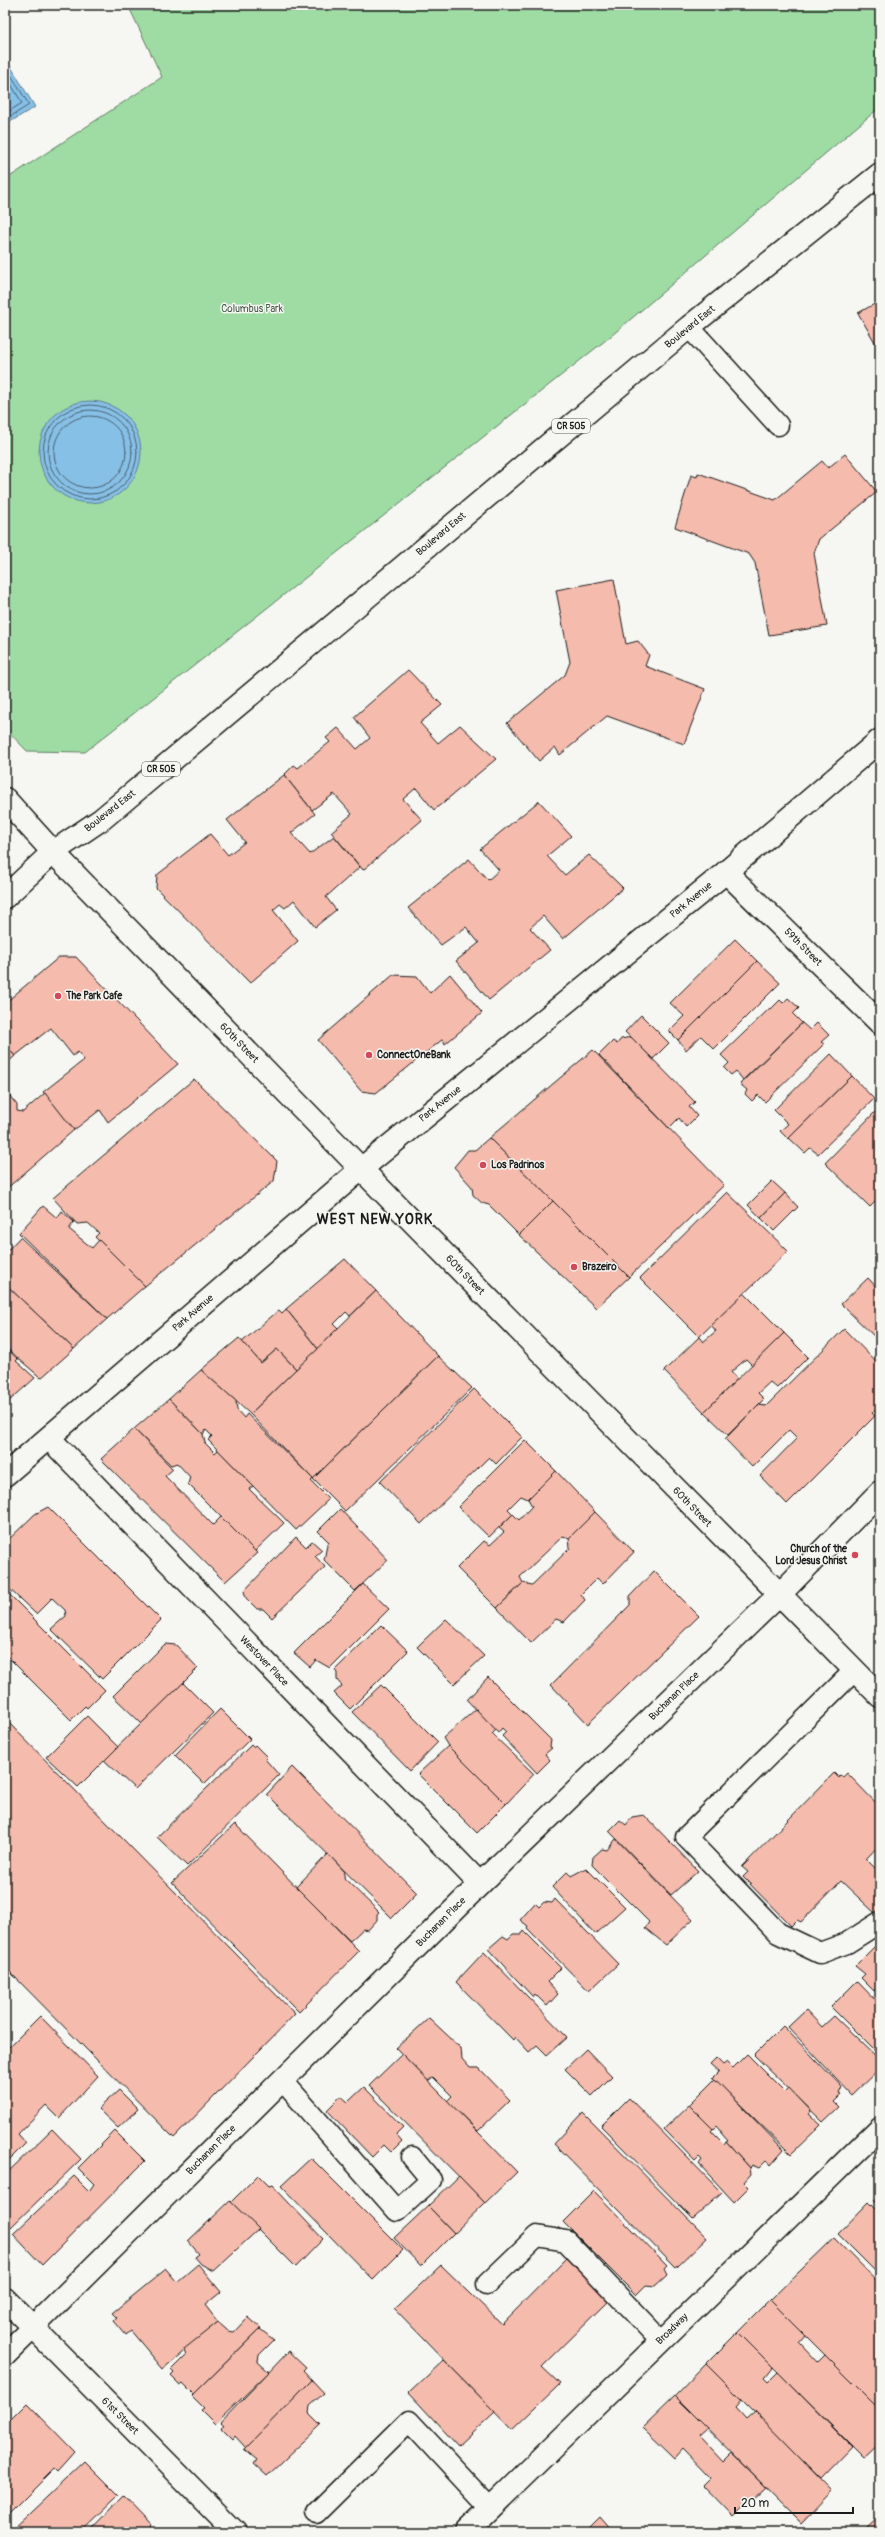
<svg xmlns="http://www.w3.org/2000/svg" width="885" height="2537" font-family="Pangolin,sans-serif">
	<rect width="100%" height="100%" fill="#f6f6f2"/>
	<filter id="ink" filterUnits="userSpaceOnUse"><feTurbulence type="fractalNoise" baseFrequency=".025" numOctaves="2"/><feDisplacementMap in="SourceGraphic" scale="8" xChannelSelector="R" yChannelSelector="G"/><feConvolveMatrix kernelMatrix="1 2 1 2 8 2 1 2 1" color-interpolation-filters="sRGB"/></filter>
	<g filter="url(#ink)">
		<path fill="#9fdca4" stroke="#5e7c60" d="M128 5H880V107L611 336 85 752 27 751 5 728V180L162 77Z"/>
		<g fill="#87c0e6" stroke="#5c7e95">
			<path d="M5 57 35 107 5 125Z"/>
			<circle cx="90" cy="452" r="51"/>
		</g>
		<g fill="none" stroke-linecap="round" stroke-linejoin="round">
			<g stroke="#475e6d" stroke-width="1">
				<path d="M5 65 29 105 5 120"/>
				<path d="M5 74 22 103 5 114"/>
				<circle cx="90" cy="452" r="47"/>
				<circle cx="90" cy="452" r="42"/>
				<circle cx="90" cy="452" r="36"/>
			</g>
		</g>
		<g fill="#f5bbad" stroke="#1c1c1c">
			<path d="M880 301V351L858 313Z"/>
			<path d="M845 454 877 492 819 539 814 553 827 626 769 635 755 563 749 554 675 527 691 475 697 477 698 473 775 500 822 461 828 468Z"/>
			<path d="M614 579 626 644 638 641 649 655 645 666 705 689 684 744 607 716 560 755 555 747 539 761 507 723 565 675 570 662 556 590Z"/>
			<path d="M408 670 442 705 420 723 438 743 460 725 496 759 434 810 416 788 403 799 422 820 363 870 331 832 352 814 334 794 312 810 284 775 294 765 298 768 330 742 326 738 338 728 357 749 370 738 354 717Z"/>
			<path d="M284 775 315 814 291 833 310 854 334 836 360 867 326 897 336 910 315 927 294 900 285 908 280 904 273 910 298 941 250 983 156 888 157 875 210 834 228 855 245 842 227 820Z"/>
			<path d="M539 801 571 836 547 856 565 875 589 855 623 888 563 939 543 916 530 928 550 950 489 1000 456 961 479 943 466 927 441 945 408 908 469 859 488 880 499 870 480 849Z"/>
			<path d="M735 939 757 961 678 1040 669 1031 684 1016 670 1003Z"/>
			<path d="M59 957H76L178 1064 108 1122 100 1110 74 1130 43 1092 84 1060 78 1052 73 1056 51 1028 15 1056 5 1045V1003Z"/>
			<path d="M757 961 780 983 714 1049 701 1036 686 1050 678 1040Z"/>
			<path d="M450 974 482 1013 445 1044 443 1039 376 1093 361 1091 318 1040 393 975 417 976 430 993Z"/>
			<path d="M788 998 799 1008 793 1014 802 1023 743 1080 736 1071 731 1075 724 1068 729 1063 721 1055 770 1008 771 1009 780 1000 783 1003Z"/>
			<path d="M641 1015 669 1043 653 1059 625 1032Z"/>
			<path d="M802 1023 810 1030 817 1023 829 1035 821 1042 824 1044 765 1102 758 1095 752 1101 745 1094 747 1090 740 1084Z"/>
			<path d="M631 1037 695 1102 689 1107 697 1116 686 1127 679 1118 669 1128 599 1055 613 1041 617 1044 621 1039Z"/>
			<path d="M5 1045 15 1056 5 1065Z"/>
			<path d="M593 1050 724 1185 629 1277 489 1138Z"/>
			<path d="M831 1054 852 1076 788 1139 780 1131 788 1124 774 1110Z"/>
			<path d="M852 1076 874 1099 818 1154 810 1148 805 1153 789 1138Z"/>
			<path d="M194 1079 277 1161 274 1181 145 1286 95 1237 99 1233 88 1223 77 1224 53 1198Z"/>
			<path d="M5 1090 17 1105V1111L23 1112 45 1093 74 1130 5 1190Z"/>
			<path d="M880 1107V1197L870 1207 825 1163Z"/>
			<path d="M489 1138 553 1201 519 1235 489 1205 482 1203 473 1195 472 1187 454 1167 468 1150H475Z"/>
			<path d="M772 1181 785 1193 761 1218 748 1205Z"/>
			<path d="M727 1192 788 1251 699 1337 640 1278Z"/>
			<path d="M785 1193 798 1207 774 1231 761 1218Z"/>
			<path d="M553 1201 629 1277 596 1308 519 1235Z"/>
			<path d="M43 1206 57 1218 62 1211 74 1222 69 1229 92 1248 99 1240 145 1286 107 1319 19 1233Z"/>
			<path d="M20 1237 107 1319 74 1349 5 1284V1253Z"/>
			<path d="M345 1259 376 1291 350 1316 346 1312 334 1324 338 1328 318 1349 286 1309Z"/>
			<path d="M868 1278 880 1291V1342L841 1304Z"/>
			<path d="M5 1284 74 1349 41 1378 5 1347Z"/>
			<path d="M376 1291 438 1356 313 1479 250 1414Z"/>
			<path d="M744 1293 784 1333 752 1365 746 1359 731 1372 737 1379 704 1412 664 1371 699 1337 703 1342 716 1331 711 1325Z"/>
			<path d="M286 1309 318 1349 296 1369 277 1349 261 1363 242 1342 279 1310 282 1313Z"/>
			<path d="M844 1329 880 1366V1405L872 1413 875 1416 787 1504 760 1476 797 1438 789 1430 752 1467 725 1439 758 1405 766 1406Z"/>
			<path d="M784 1333 808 1357 777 1388 770 1382 758 1393 764 1399 728 1435 704 1412Z"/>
			<path d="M239 1338 261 1363 277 1349 296 1369 250 1414 201 1370Z"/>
			<path d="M5 1347 18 1359 16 1361 35 1378 8 1402 5 1399Z"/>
			<path d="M438 1356 472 1388 345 1511 313 1479Z"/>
			<path d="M201 1370 236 1401 237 1410 244 1418 247 1414 313 1479 311 1481 329 1499 296 1530 208 1440 212 1436 206 1430 203 1434 169 1399Z"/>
			<path d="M474 1389 522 1437 496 1464 489 1457 421 1524 380 1482Z"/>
			<path d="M169 1399 203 1434 205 1443 215 1453 218 1450 253 1486 249 1489 284 1523 255 1551 188 1484 190 1477 177 1463 171 1465 134 1429Z"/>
			<path d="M134 1429 173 1469 165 1476 213 1525 221 1517 257 1553 225 1582 101 1459Z"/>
			<path d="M525 1440 556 1471 528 1499 521 1496 508 1509 513 1514 489 1537 458 1507Z"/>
			<path d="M556 1471 595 1512 569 1538 563 1536 520 1577 523 1583 497 1608 457 1568 484 1541 490 1545 504 1532 499 1528 513 1514 519 1520 532 1506 528 1499Z"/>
			<path d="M48 1507 161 1620 102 1679 51 1629 66 1616 65 1610 52 1598 36 1614 5 1585V1543L35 1514Z"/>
			<path d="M340 1509 388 1560 355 1591 324 1560 327 1545 329 1542 318 1531Z"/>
			<path d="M595 1512 634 1552 603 1584 597 1578 581 1594 585 1600 564 1622 556 1619 531 1643 497 1608 523 1583 532 1585 570 1548 569 1538Z"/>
			<path d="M296 1537 306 1547 312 1541 322 1550 315 1556 325 1567 272 1618 263 1609H257L246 1598 244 1591Z"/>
			<path d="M654 1571 699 1616 588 1724 551 1685 630 1605V1596Z"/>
			<path d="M363 1584 389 1609 330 1668 316 1660 310 1667 294 1653Z"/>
			<path d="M5 1590 105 1690 87 1708 85 1706 71 1720 5 1654Z"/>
			<path d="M446 1619 484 1656 454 1684 417 1647Z"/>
			<path d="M381 1625 408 1651 350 1709 334 1693 342 1686 337 1680V1673L335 1670Z"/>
			<path d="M165 1644 176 1645 198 1668 142 1724 113 1696Z"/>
			<path d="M488 1677 551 1740 550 1747 552 1748 545 1754 550 1760 537 1773 502 1736 506 1732 502 1728 498 1733 467 1700Z"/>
			<path d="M183 1683 213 1713 135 1789 104 1760Z"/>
			<path d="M381 1685 438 1742 410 1771 352 1712Z"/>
			<path d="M220 1709 250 1739 204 1784 175 1755Z"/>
			<path d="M476 1709 496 1730 492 1734 534 1774 506 1804 448 1746 443 1738Z"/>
			<path d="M87 1716 118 1747 78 1787 46 1757Z"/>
			<path d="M5 1719 295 2014 174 2138 5 1967Z"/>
			<path d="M251 1745 253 1747 255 1745 267 1757 265 1759 279 1775 187 1866 157 1837Z"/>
			<path d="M448 1746 506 1804 477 1833 418 1774Z"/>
			<path d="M292 1767 417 1893 392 1918 267 1794Z"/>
			<path d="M834 1773 839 1778 840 1775 843 1777 847 1773 880 1807V1844L866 1859 880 1873V1912L877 1915 841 1881 801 1922 797 1920 791 1926 743 1877 748 1872 742 1867Z"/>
			<path d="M644 1815 698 1871 671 1895 609 1831 620 1820 626 1825 632 1817Z"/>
			<path d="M235 1824 359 1951 299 2012 172 1883Z"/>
			<path d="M616 1839 693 1919 666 1945 645 1928 649 1922 592 1865 593 1857 602 1849 607 1850Z"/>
			<path d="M328 1854 345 1872 344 1878 379 1912 377 1914V1920L368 1930 363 1929 350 1941 296 1887Z"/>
			<path d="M586 1868 625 1907 595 1934 552 1887 567 1872 571 1876Z"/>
			<path d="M555 1899 618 1964 589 1991 527 1928 528 1926 520 1920 535 1903 539 1907 544 1902 552 1903Z"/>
			<path d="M524 1931 561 1968 547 1982 558 1994 547 2006 535 1994 533 1997 488 1949 503 1936 508 1939 513 1934H522Z"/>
			<path d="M880 1941V1988L878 1986 874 1991 861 1978 865 1974 855 1966Z"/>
			<path d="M484 1952 567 2037 547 2055 537 2045 529 2052 515 2037 513 2040 456 1982Z"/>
			<path d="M857 1981 880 2005V2056L831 2007Z"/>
			<path d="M806 2010 822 2027 834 2016 880 2060V2068L852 2095 788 2027Z"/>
			<path d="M40 2016 98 2076 59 2118 46 2105 18 2134 26 2143 5 2164V2051Z"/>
			<path d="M429 2018 461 2048 462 2059 470 2068H479L510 2100 478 2131 447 2101 452 2096 433 2077 428 2081 396 2048Z"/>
			<path d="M783 2026 842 2087 839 2094 841 2095 834 2102 839 2107 823 2122 754 2055Z"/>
			<path d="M586 2049 612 2076 592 2096 565 2069Z"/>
			<path d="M402 2054 517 2172 485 2203 369 2086Z"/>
			<path d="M747 2054 785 2092 789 2088 811 2111 809 2114 821 2125 791 2154 713 2078 719 2072 710 2064 716 2058 723 2065 727 2062 733 2068Z"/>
			<path d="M715 2079 784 2150 771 2165 767 2160 759 2168 752 2165 750 2168 726 2141 728 2140 716 2126 713 2129 689 2105Z"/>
			<path d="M364 2087 403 2127 396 2134 402 2141 391 2152 384 2145 372 2157 327 2110 341 2096 348 2102Z"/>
			<path d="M119 2090 138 2109 118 2128 98 2109Z"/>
			<path d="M629 2098 722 2193 693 2219 601 2126Z"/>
			<path d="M689 2105 713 2129 711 2131 724 2144 726 2141 750 2168 751 2174 744 2182 749 2187 734 2202 699 2164 702 2160 699 2157 695 2161 664 2129Z"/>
			<path d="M583 2113 707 2238 676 2268 554 2144Z"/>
			<path d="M52 2129 81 2159 11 2227 5 2221V2175Z"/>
			<path d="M115 2131 145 2161 42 2265 13 2234 74 2176 89 2191 94 2184 78 2168Z"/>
			<path d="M311 2158 403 2250 373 2280 281 2186Z"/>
			<path d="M258 2175 269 2186 272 2185 323 2239 296 2267 231 2202Z"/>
			<path d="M459 2176 485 2203 454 2233 428 2206Z"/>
			<path d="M594 2191 667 2266 664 2269 667 2275 655 2286 646 2285 636 2295 563 2222Z"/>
			<path d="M880 2194V2207L874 2200Z"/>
			<path d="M230 2201 259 2229 213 2271 201 2264 195 2257 199 2254 188 2241Z"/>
			<path d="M869 2202 880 2213V2276L838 2234Z"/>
			<path d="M428 2206 454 2233 421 2266 394 2238Z"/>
			<path d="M834 2238 880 2285V2410L770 2300Z"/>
			<path d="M567 2258 611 2299 542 2367 560 2384 512 2430 395 2309 441 2265 502 2324Z"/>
			<path d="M198 2264 221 2292 205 2305 218 2322 163 2369 131 2331 126 2335 114 2321 117 2318 112 2313 166 2269 177 2282Z"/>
			<path d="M770 2300 806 2336 800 2343 818 2362 825 2355 880 2410V2443L864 2458 738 2332Z"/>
			<path d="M248 2317 261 2328 194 2394 183 2383 180 2385 171 2376 174 2373 171 2370 186 2355 184 2349 218 2322 228 2331 234 2332Z"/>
			<path d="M260 2329 274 2340 259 2355 258 2362 269 2372 215 2424 201 2410 204 2408 192 2396Z"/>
			<path d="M738 2332 773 2367 765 2377 769 2381 778 2372 851 2446 820 2478 706 2364Z"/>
			<path d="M289 2351 306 2367 303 2370 312 2380 246 2448 235 2436 233 2439 221 2427 224 2425 221 2422Z"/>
			<path d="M444 2360 495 2412 458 2446 409 2393Z"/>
			<path d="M706 2364 742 2400 736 2407 746 2418 754 2411 832 2491 801 2523 675 2396Z"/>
			<path d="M312 2380 324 2393 310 2406 309 2413 321 2425 267 2476 254 2464 257 2460 244 2449Z"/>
			<path d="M675 2396 707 2428 699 2435 724 2462 732 2454 765 2487 733 2517 703 2486 711 2478 683 2449 675 2458 643 2427Z"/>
			<path d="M27 2403 75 2452 57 2472 54 2469 5 2518V2425Z"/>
			<path d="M85 2461 119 2495 81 2532H10Z"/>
			<path d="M124 2496 153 2526 147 2532H89Z"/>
			<path d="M880 2516V2532H871L867 2528Z"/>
			<path d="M600 2517 613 2532H585Z"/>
		</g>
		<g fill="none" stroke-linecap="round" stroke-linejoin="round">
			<defs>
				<g id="lane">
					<path d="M689 327 778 425"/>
					<path d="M855 1670 686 1837 778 1933 820 1953 847 1943 880 1922"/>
					<path d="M282 2080 397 2211 431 2180 412 2157"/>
					<path d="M487 2284 537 2236 566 2241 660 2340"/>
					<path d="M316 2513 409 2421 490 2508"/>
				</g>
				<g id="street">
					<path d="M726 872 880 1023"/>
					<path d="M49 1438 480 1884"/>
					<path d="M5 2299 235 2532"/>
					<path d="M5 2355 480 1884 779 1595 880 1492"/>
				</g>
				<g id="secondary">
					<path d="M53 852 403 1212 880 1696"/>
					<path d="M5 1475 361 1169 726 872 880 740"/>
					<path d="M466 2532 880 2128"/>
				</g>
				<g id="primary">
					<path d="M5 799 53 852"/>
					<path d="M5 897 53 852 102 819 689 327 880 174"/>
				</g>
			</defs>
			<use href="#lane" stroke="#1c1c1c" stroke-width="23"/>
			<use href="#street" stroke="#1c1c1c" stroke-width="25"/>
			<use href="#secondary" stroke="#1c1c1c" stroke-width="25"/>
			<use href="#primary" stroke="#1c1c1c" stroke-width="25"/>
			<use href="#lane" stroke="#f6f6f2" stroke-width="20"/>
			<use href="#street" stroke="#f6f6f2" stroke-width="22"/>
			<use href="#secondary" stroke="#f6f6f2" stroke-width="22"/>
			<use href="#primary" stroke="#f6f6f2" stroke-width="22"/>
		</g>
	</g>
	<g fill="#d1495b" stroke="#f6f6f2" stroke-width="1.5">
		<circle cx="58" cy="996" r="4"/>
		<circle cx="369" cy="1055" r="4"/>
		<circle cx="483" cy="1165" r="4"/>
		<circle cx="574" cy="1267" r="4"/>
		<circle cx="855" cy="1555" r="4"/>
	</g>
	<g text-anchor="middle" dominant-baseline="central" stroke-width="3" stroke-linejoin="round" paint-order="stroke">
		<g fill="#f6f6f2" stroke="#5d5d5c" stroke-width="1">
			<rect x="552" y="419" width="38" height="14" rx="3"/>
			<rect x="142" y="762" width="38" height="14" rx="3"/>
		</g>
		<g font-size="9" font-weight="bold" fill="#1c1c1c">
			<text x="571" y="426">CR 505</text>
			<text x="161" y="769">CR 505</text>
		</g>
		<g font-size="10" fill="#435645" stroke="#f6f6f2">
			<text x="252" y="309">Columbus Park</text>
		</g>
		<g font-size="10" fill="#1c1c1c" stroke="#f6f6f2">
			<text transform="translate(690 327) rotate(-39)">Boulevard East</text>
			<text transform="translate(441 534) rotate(-40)">Boulevard East</text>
			<text transform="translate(110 811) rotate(-38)">Boulevard East</text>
			<text transform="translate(691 900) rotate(-39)">Park Avenue</text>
			<text transform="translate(803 947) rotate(45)">59th Street</text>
			<text transform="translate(239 1043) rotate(46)">60th Street</text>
			<text transform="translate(440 1104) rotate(-39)">Park Avenue</text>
			<text transform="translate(465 1275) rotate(46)">60th Street</text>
			<text transform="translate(193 1313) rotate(-41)">Park Avenue</text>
			<text transform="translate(692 1507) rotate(46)">60th Street</text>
			<text transform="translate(264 1661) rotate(46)">Westover Place</text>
			<text transform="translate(674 1696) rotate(-44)">Buchanan Place</text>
			<text transform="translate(441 1922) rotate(-45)">Buchanan Place</text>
			<text transform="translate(211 2150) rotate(-45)">Buchanan Place</text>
			<text transform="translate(672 2329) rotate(-44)">Broadway</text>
			<text transform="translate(120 2416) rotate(45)">61st Street</text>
		</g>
		<g font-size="10" font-weight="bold" fill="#1c1c1c" stroke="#f6f6f2" text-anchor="start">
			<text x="66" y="996">The Park Cafe</text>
			<text x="377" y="1055">ConnectOneBank</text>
			<text x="491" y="1165">Los Padrinos</text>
			<text x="582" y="1267">Brazeiro</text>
			<text x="847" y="1549" text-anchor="end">Church of the<tspan x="847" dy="12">Lord Jesus Christ</tspan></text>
		</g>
		<g font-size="14" font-weight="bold" letter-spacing="1" fill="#1c1c1c" stroke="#f6f6f2">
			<text x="375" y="1219">WEST NEW YORK</text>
		</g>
	</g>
	<rect width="885" height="2537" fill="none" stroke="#f6f6f2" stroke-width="20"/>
	<rect x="10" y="10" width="865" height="2517" fill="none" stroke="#1c1c1c" stroke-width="1.5" filter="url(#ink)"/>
	<path d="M735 2507v6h118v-6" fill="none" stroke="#1c1c1c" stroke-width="2"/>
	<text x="741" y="2507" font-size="12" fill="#1c1c1c" stroke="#f6f6f2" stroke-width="3" paint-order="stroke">20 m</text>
</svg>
